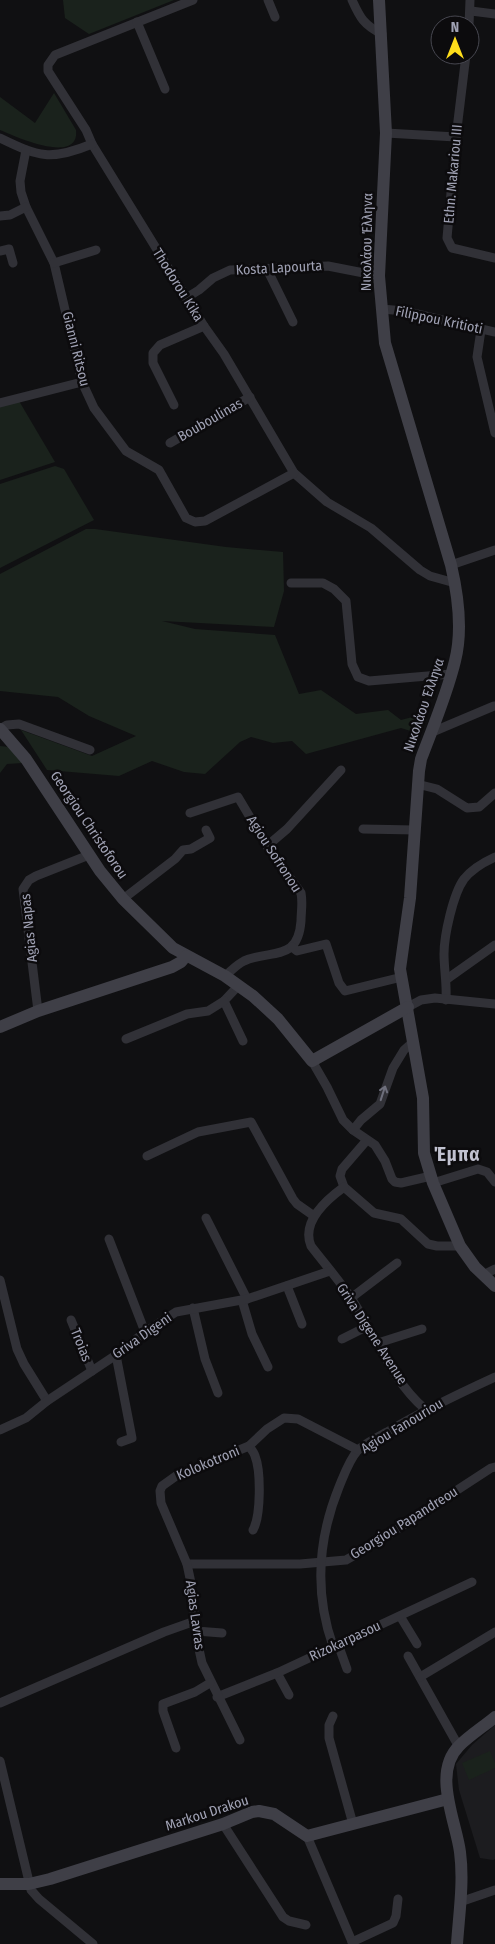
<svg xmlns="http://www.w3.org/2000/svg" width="495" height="1944" font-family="'Fira Sans Condensed',sans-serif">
	<rect width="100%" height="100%" fill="#101012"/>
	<path fill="#1c1c1f" d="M495 1725V1859L493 1860 480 1858 459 1790 456 1764 472 1745Z"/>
	<g fill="#1a221c">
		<path d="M63 0H174L89 34 65 18Z"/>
		<path d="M54 93 76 130C80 166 14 136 0 130V97L35 123Z"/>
		<path d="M19 401 55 462 0 480V406Z"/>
		<path d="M55 466 64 469 94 520 0 568V484Z"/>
		<path d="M86 529H95L226 547 283 552 284 591 274 627 162 621 195 629 275 635 299 694 321 690 356 714 388 710 401 720 420 715 427 719 420 734 401 728 306 754 292 741 273 743 251 737 240 742 205 774 184 772 152 761 119 776 47 770 21 730 92 756 136 736 89 716 58 697 0 691V574Z"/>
		<path d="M0 746 9 747 23 763 7 764 0 773Z"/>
		<path d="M490 1751 495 1763V1768L469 1780 462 1763Z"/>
	</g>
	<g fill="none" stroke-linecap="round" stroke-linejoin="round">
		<g stroke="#313137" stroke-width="9">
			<path d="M193 0 55 55 48 65V71L86 130 92 144 204 326 224 354 294 473 327 502 371 528 420 570 430 576 455 583"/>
			<path d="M268 0 275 17"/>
			<path d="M352 0C360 18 364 25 382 34"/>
			<path d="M471 11 495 14"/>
			<path d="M137 22 165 89"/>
			<path d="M469 25 470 0"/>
			<path d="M466 55 456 137 447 238 452 248 495 258"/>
			<path d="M386 133 456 137"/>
			<path d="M0 138C39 157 51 161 92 144"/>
			<path d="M26 150 20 181 21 192 26 207 54 263 82 382 94 408 126 451 159 470 186 518 195 522 205 521 294 473"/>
			<path d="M0 216 10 215 26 207"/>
			<path d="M0 251 9 249 13 263"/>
			<path d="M54 263 96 250"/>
			<path d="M267 269 293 322"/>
			<path d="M186 298 199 290 213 278 230 270 328 266 379 276"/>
			<path d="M382 309 404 311 495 332"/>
			<path d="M481 330 477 357 495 433"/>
			<path d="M0 403 82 382"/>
			<path d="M174 405 153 363V353L160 345 204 326"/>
			<path d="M170 443 250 397"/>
			<path d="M451 565 495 550"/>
			<path d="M291 583H323L334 589 346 601 352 664 358 677 369 681 451 674"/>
			<path d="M0 729 7 725 19 724 90 750"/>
			<path d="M430 733 494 706"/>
			<path d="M417 784 437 789 467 808 479 807 495 793"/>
			<path d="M190 813 238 797 267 846 301 893C303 903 301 912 301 921 298 962 272 949 244 961 236 965 231 971 225 976"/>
			<path d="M363 829 415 830"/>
			<path d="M267 846 287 829 341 770"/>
			<path d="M123 899 175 859 183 850 191 849 210 838 206 830"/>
			<path d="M292 947 297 951 326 944 339 983 345 991 402 977"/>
			<path d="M447 979 495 945"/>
			<path d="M239 985 224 1001 243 1041"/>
			<path d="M446 1000C447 984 444 969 444 954 444 936 453 894 464 879 471 870 484 862 495 857"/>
			<path d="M408 1007 421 1000 435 998 495 1004"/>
			<path d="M38 1011 23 889 29 880 36 876 89 855"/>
			<path d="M126 1039 187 1014 208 1011 224 1001"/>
			<path d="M312 1061 327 1087 343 1120 353 1130 375 1145 385 1161 392 1179 395 1182 401 1183 431 1176"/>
			<path d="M353 1130 361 1120 380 1104 393 1068 404 1050 413 1042"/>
			<path d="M367 1140 342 1169 340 1176 344 1187 374 1213 401 1219 428 1244 437 1246H460"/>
			<path d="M147 1156 198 1132 251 1122 293 1199 297 1204 314 1216"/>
			<path d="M433 1183 478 1169 487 1172 495 1182"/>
			<path d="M344 1187C326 1200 301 1222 311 1246 324 1263 339 1280 351 1298 375 1334 391 1380 425 1409"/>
			<path d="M206 1218 247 1299"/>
			<path d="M109 1239 145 1332"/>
			<path d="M483 1275 495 1269"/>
			<path d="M0 1280 17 1349 24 1364 47 1401"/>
			<path d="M287 1286 302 1324"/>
			<path d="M351 1298 397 1263"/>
			<path d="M242 1300 252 1334 268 1367"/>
			<path d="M193 1308 205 1359 218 1393"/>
			<path d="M71 1320 92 1371"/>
			<path d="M342 1339 368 1326"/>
			<path d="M378 1343 422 1329"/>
			<path d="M116 1355 132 1438 121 1442"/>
			<path d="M0 1430 26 1418 47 1401 116 1355 145 1332 176 1312 247 1299 330 1271"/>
			<path d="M249 1446C251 1449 254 1452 255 1456 261 1471 261 1516 253 1530"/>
			<path d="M187 1564H300L346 1560 376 1543 491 1468 495 1467"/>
			<path d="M400 1616 417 1644"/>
			<path d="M196 1631 222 1633"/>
			<path d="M338 1644 347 1669"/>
			<path d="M333 1646C314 1592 318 1539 339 1487 344 1475 349 1460 358 1450 366 1443 378 1437 387 1432 422 1411 458 1394 495 1377"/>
			<path d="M408 1656 459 1747"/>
			<path d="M277 1673 289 1695"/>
			<path d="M420 1677 495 1632"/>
			<path d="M217 1697 277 1673 472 1582"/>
			<path d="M0 1703 164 1632 195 1621"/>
			<path d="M333 1716 329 1725V1738L353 1824"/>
			<path d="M240 1740 202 1663 197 1640 191 1583 187 1564 161 1503 160 1491 162 1486 176 1476 249 1446 267 1429 284 1418 298 1419 358 1450"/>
			<path d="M176 1748 163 1711V1704L195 1692 210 1683"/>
			<path d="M0 1761 31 1890 39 1899 93 1944"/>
			<path d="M223 1824 283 1917 289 1921 306 1925"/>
			<path d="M307 1836 353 1944"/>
			<path d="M460 1902 495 1890"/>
			<path d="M352 1942 393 1923 396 1916 398 1899"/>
		</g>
		<g stroke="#3f3f47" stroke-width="12">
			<path d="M379 0 386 133 379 276 385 343 451 565C458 595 463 630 455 661 447 694 433 727 421 759L419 771 410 898 400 969 423 1098 424 1153 433 1183 460 1246 475 1267 495 1286"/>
			<path d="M0 729 26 759 100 871 123 899 173 948 225 976 253 996 278 1019 312 1061 408 1007"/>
			<path d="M0 1027 38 1011 172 967 181 962 186 956"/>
			<path d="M0 1884H29L50 1879 223 1824 252 1812 259 1811 274 1814 307 1836 448 1799"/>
			<path d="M457 1944C459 1914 464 1882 460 1852 456 1821 432 1773 459 1746 470 1735 483 1727 495 1717"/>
		</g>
	</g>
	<defs><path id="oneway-shaft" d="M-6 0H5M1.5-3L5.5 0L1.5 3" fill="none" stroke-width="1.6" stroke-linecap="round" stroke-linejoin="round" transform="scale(1.25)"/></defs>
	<use stroke="#6e6f7c" href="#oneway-shaft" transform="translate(383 1093) rotate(-72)"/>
	<g text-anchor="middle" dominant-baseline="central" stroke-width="5" stroke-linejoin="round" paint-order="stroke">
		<g font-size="14" fill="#a0a2b4" stroke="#0c0b0d">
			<text transform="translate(453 174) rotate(-85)">Ethn. Makariou III</text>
			<text transform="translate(367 242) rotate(-89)">Νικολάου Έλληνα</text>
			<text transform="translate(279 268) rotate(-3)">Kosta Lapourta</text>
			<text transform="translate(178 285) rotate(58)">Thodorou Kika</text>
			<text transform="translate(439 320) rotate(12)">Filippou Kritioti</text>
			<text transform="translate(76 349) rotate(76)">Gianni Ritsou</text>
			<text transform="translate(210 420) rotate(-30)">Bouboulinas</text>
			<text transform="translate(424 705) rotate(-71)">Νικολάου Έλληνα</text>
			<text transform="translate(89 825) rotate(56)">Georgiou Christoforou</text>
			<text transform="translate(274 854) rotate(57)">Agiou Sofronou</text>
			<text transform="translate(29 928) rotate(-96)">Agias Napas</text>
			<text transform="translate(372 1334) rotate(57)">Griva Digene Avenue</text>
			<text transform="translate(142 1336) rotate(-35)">Griva Digeni</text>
			<text transform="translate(81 1345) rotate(68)">Troias</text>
			<text transform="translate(402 1426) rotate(-31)">Agiou Fanouriou</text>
			<text transform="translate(208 1463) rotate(-23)">Kolokotroni</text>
			<text transform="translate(404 1523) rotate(-32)">Georgiou Papandreou</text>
			<text transform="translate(195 1615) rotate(82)">Agias Lavras</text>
			<text transform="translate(345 1641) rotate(-25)">Rizokarpasou</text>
			<text transform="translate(207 1813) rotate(-18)">Markou Drakou</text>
		</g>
		<g font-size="19" font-weight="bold" letter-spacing="1" fill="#c1c2d0" stroke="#0c0b0d">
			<text x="457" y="1154">Έμπα</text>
		</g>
	</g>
	<g transform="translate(455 40)"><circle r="24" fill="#0c0b0d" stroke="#474750"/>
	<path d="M0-4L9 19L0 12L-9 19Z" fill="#ffde1b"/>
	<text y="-8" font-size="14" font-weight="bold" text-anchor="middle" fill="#a0a2b4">N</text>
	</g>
</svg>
